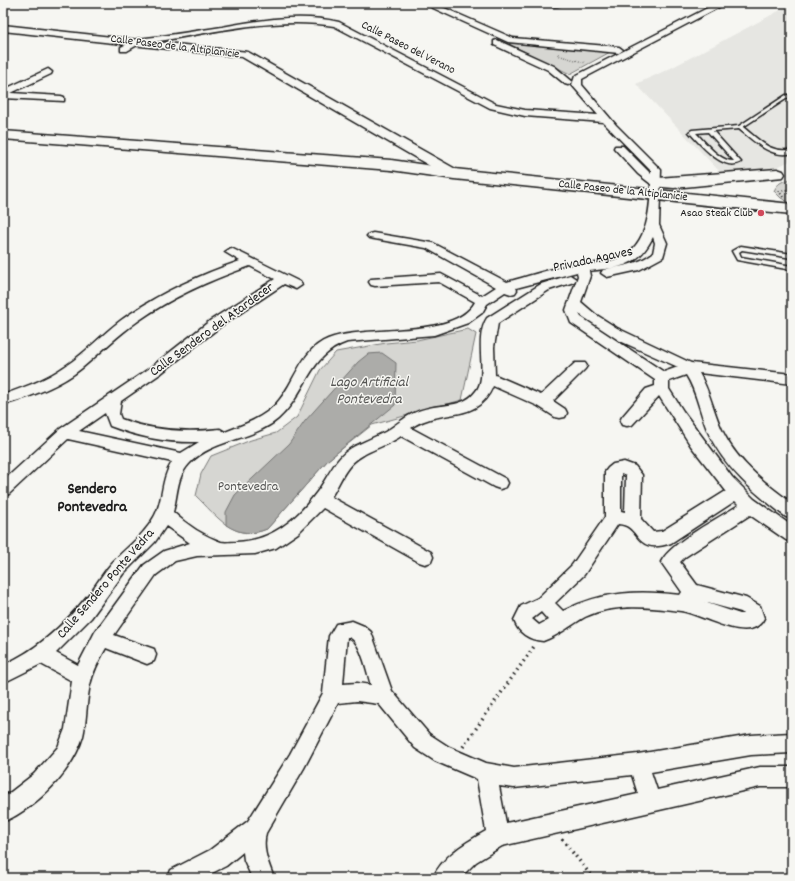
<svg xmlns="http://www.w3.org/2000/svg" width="795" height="881" font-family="Dekko,sans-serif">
	<rect width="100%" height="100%" fill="#f6f6f2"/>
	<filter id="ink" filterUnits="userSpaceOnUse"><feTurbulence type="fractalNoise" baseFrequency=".025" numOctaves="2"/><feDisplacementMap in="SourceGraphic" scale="8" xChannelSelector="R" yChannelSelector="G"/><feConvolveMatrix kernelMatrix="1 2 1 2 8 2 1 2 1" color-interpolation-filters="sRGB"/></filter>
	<g filter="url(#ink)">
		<path fill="#e6e6e2" d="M792 4V160L775 168 722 174 636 84 671 68Z"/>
		<g fill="#d6d6d2" stroke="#797977">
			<path d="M513 42 612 51 570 74 509 44Z"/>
			<path d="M792 179V204L781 198 774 191C778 182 783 181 792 179Z"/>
			<path d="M468 329 476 334 462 400 372 425 328 460 267 529C234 543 217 516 196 496L201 474 211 456 251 440 276 433 297 417 320 370 336 352 386 343 417 340Z"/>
		</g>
		<path fill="#acaca9" stroke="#727271" d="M382 353 396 363 395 405 328 460 267 529C252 535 240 534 226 525V512L235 495 289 444 305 421 358 362 368 354Z"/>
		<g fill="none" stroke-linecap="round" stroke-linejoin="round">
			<defs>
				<g id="service">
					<path d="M786 95H792V97H789L743 127C758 139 771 155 792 149V153C771 159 754 141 739 129L713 131 741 162C724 173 700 144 689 132L692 130 739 126ZM708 132 734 161C720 162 706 143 696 133Z"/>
					<path d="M741 246 792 254V258L742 250 739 252 741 257 792 266V270L737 260 732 251Z"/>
				</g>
				<g id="minor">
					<path d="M422 3H433L513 38 619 47 623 50 619 53 508 42Z"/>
					<path d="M546 3H564C560 7 550 7 546 3Z"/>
					<path d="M717 3H727L582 79V85L616 125 661 170 659 225 667 243 663 257 639 270 607 277 601 273 603 270C622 266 637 265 653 253L655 243 653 237C637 268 620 267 589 271L590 276 581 302 595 314 617 328 691 363 792 374V384L699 373C711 393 714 416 725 436 739 463 767 485 792 503V518L786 517C756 494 724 468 708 432 700 414 697 392 686 375L669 381V389L683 411 732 477 754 499 792 526V542L786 540 750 515 685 557 680 562 697 585 746 598 760 606 764 618C751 646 703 614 681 611 650 607 614 603 585 617 571 625 558 636 543 641 529 640 518 633 514 620L521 606 538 598 572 565 605 517V472L608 468 613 464 624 462 635 466 642 475 641 519 653 532 662 531 726 491 691 446 659 396 632 425 627 426 622 425 620 421 622 417 646 389 655 386V380L571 323 566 310 578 276 577 272 516 288 517 290 515 293 511 294 505 292 487 304 482 313 468 323 434 335 347 342C308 355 306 395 278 419 252 441 212 439 189 464 176 478 178 495 173 512 187 525 204 536 221 542 225 543 232 542 236 542 272 541 297 519 317 492 330 475 335 456 355 446 365 441 375 437 385 432 401 422 409 412 429 408 447 404 464 407 476 391 489 375 473 340 487 318L541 284 570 275 576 279 574 282 549 290 498 323 494 347 495 375 541 395 575 363H585L587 366 585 369 553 401 565 409 567 413 565 417 560 418 555 417 538 406 493 386C477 425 440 407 411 428L506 479 508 483 506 487 500 489 494 487 401 436C384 448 361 451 348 468 341 477 337 488 331 497L431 552 433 557 431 562 425 564 419 562 323 508 298 533 276 548 255 554 197 556 175 561 156 575 114 635 154 649 156 655 154 661 147 664 106 648C99 660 93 672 90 685 86 702 87 719 83 736 73 771 36 808 3 822V798L34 774 58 747 65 729 72 681 41 664 3 683V665C38 650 66 623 89 594 97 584 103 573 111 564 125 548 144 536 154 517 164 500 160 481 172 462L68 439 9 494 3 496V481L60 429 150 368 211 320 275 279 250 266C210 280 172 297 138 321 118 335 101 352 82 368 60 386 30 397 3 405V395C24 387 46 380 64 367 88 352 106 329 130 314 164 291 202 274 240 261L225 252 231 248 300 282 302 285 296 289 284 284 221 326 160 374 121 401 119 414 121 419C153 431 186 433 220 429L225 432C243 425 263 418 276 404 295 384 300 350 328 339 365 324 454 340 475 302L439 282 375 286 371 285 369 282 371 279 441 274 482 296 496 287 426 248 369 238 367 236 369 234 373 233 433 243 507 282C526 277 546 270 566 266 581 263 599 265 614 260 647 250 650 213 651 184L638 174 614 148 615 146H623L651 174V171L603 122 525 116 490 108 334 26C272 15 201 36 139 44L127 51H121V47L137 39C166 36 194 31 222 27 260 20 301 13 339 22L496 104 525 110 598 115 572 85 575 76ZM579 314 620 341 678 367 664 372 581 317ZM105 413 110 426C138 437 168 443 199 442L181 453 79 431ZM621 474 626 476 625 512 621 511ZM735 501 739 505C719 518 671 542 661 562L682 592 680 595C640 590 601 591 563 611L555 603 584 575 618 524C642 525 633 556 671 543ZM166 526 190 543 164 551 144 565 95 632 78 665 56 653 91 618 123 574 155 542ZM704 602 741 612 743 614H740ZM541 612 548 620 539 625 532 619Z"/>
					<path d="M497 40 554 66 573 82 568 85 565 84 548 70 494 45V41Z"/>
					<path d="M48 69 52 72 51 74 11 93 61 96 64 97V101L3 98V90Z"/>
					<path d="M352 621 364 626 371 632 392 691 429 734 449 747 486 763 514 768 638 754 751 735 792 733V753L751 755 651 772 657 790 760 767H792V787H760L502 846 476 862 460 878H433C442 856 467 842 486 831L477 779 435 761 415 748 379 704 357 701 338 703 304 768 266 833C262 850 268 862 274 878H252L244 860 243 852 226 866 202 878H168L171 870 210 850 248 821 290 754 323 693 329 636 336 624ZM347 637C361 638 367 673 371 685L357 683 343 684ZM632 775 638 794 506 823 499 786 514 788Z"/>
				</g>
				<path id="tertiary" d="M3 25 248 52 459 171 461 174 459 177H449L242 57 3 31Z"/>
				<g id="secondary">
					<path d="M3 131 391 160 454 169 792 204V214L454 179 391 170 3 139Z"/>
					<path d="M777 169 783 171 785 174 783 177 674 188 652 186 650 183 652 180 658 178Z"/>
				</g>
			</defs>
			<use href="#service" stroke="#1c1c1c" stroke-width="3"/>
			<use href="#minor" stroke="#1c1c1c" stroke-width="3"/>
			<use href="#tertiary" stroke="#1c1c1c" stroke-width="3"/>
			<use href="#secondary" stroke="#1c1c1c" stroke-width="3"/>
			<path stroke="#1c1c1c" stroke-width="1.5" stroke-dasharray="0.5 2" stroke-linecap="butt" d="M559 54 557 55 586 63"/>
			<path stroke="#1c1c1c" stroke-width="2" stroke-dasharray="1 2.5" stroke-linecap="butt" d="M783 197 779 191 792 189"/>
			<g stroke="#1c1c1c" stroke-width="3.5" stroke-dasharray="1.5 4" stroke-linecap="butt">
				<path d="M463 747 535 645"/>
				<path d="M562 839 593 878"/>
			</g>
			<use href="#service" fill="#f6f6f2" fill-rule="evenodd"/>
			<use href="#minor" fill="#f6f6f2" fill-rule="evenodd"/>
			<use href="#tertiary" fill="#f6f6f2" fill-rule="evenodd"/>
			<use href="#secondary" fill="#f6f6f2" fill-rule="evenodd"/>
		</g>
	</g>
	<circle fill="#d1495b" stroke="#f6f6f2" stroke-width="1.5" cx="761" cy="213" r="4"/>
	<g text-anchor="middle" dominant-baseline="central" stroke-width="3" stroke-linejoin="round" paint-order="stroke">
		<g font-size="12" fill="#1c1c1c" stroke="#f6f6f2">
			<text transform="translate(175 47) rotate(7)">Calle Paseo de la Altiplanicie</text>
			<text transform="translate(408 48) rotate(27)">Calle Paseo del Verano</text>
			<text transform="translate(623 191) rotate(6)">Calle Paseo de la Altiplanicie</text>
		</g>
		<g font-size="12" fill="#1c1c1c" stroke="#f6f6f2" text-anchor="end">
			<text x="753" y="213">Asao Steak Club</text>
		</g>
		<g font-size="14" fill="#1c1c1c" stroke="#f6f6f2">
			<text transform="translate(593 260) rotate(-12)">Privada Agaves</text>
			<text transform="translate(212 330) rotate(-36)">Calle Sendero del Atardecer</text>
			<text transform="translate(106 584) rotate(-49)">Calle Sendero Ponte Vedra</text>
		</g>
		<g font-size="14" fill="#545453" stroke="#f6f6f2">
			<text x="248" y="487">Pontevedra</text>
		</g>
		<g font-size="15" font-style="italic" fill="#565654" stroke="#f6f6f2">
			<text x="369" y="383">Lago Artificial<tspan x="369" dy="17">Pontevedra</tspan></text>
		</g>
		<g font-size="16" font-weight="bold" fill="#1c1c1c" stroke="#f6f6f2">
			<text x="92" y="489">Sendero<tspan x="92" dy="18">Pontevedra</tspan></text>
		</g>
	</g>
	<rect width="795" height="881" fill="none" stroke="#f6f6f2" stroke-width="16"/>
	<rect x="8" y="8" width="779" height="865" fill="none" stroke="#1c1c1c" stroke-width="1.5" filter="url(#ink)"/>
</svg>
